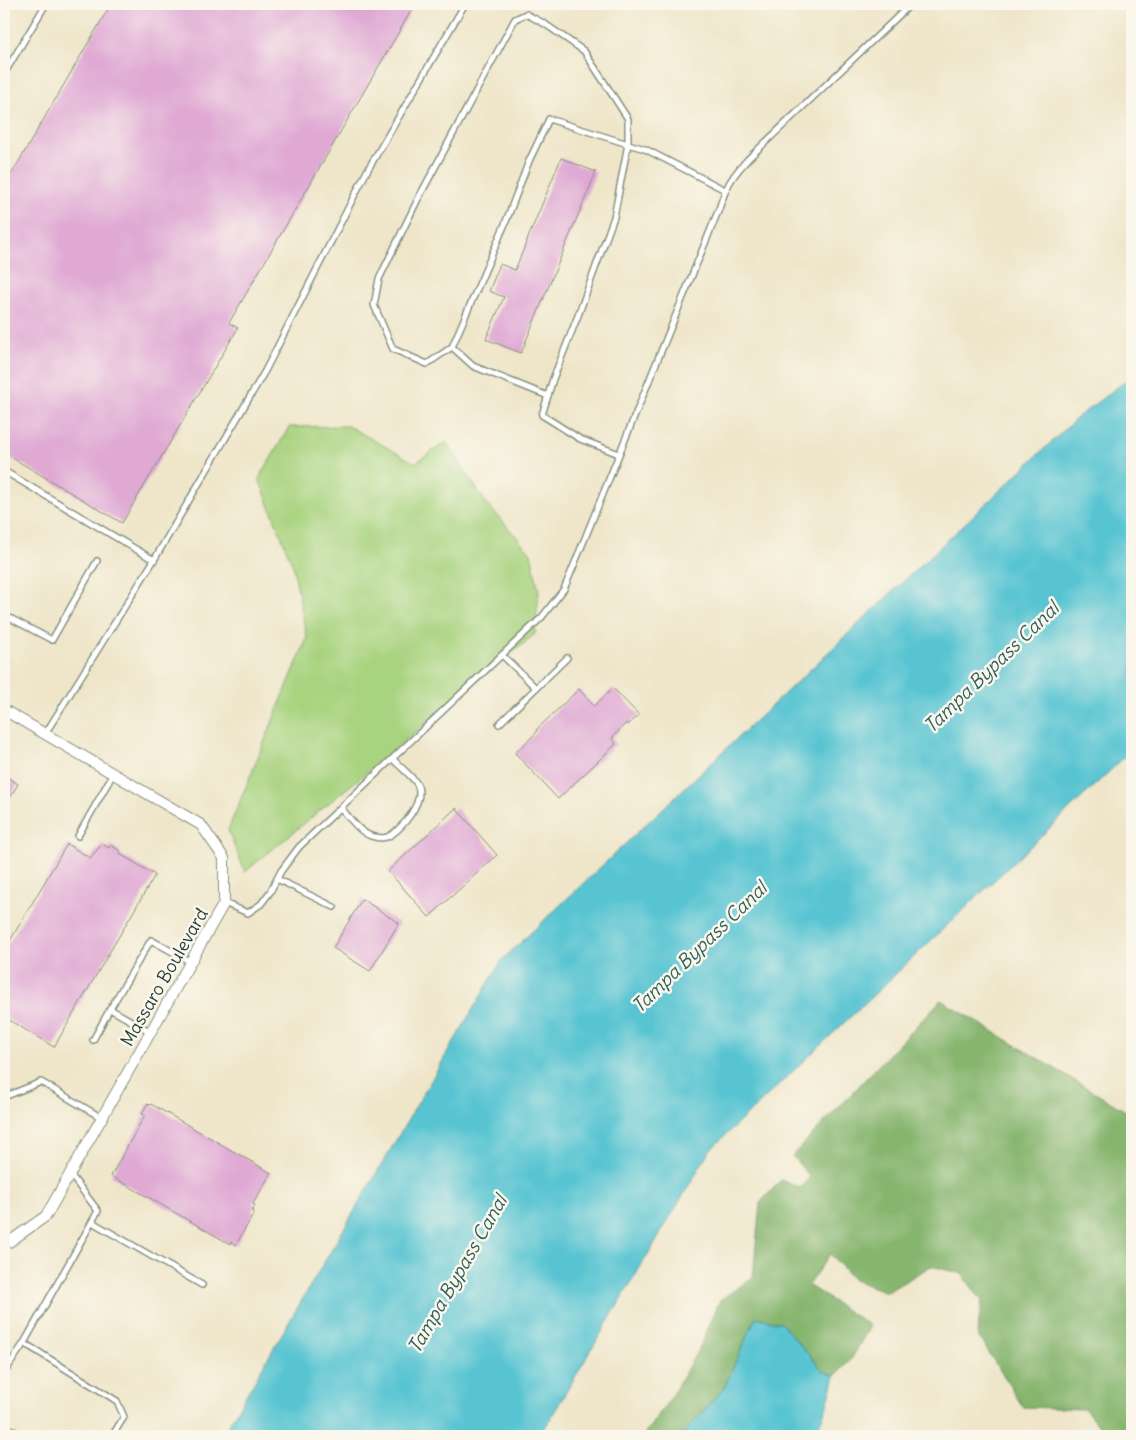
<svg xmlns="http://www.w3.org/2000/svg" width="1136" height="1440" font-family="Delius,sans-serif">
	<rect width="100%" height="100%" fill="#fbf7ec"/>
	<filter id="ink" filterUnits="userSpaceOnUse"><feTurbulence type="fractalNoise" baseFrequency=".02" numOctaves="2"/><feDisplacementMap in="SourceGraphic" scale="10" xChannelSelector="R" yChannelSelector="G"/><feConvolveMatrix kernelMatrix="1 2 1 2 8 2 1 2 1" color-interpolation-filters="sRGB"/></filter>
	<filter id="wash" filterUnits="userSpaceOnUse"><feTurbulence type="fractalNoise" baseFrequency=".0096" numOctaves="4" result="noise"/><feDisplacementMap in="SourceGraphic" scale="20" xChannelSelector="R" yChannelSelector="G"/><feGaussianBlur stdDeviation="1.12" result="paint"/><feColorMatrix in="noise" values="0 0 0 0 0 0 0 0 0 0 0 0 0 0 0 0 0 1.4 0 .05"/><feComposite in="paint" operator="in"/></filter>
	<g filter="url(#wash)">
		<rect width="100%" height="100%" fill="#efe6ca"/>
		<path fill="#a8d37f" stroke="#64885a" d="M348 426 415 463 446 442 486 503 531 553 539 592 535 634 245 872 228 830 307 638 293 566 259 479 289 427Z"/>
		<path fill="#86b56e" stroke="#527951" d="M941 1000 1132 1115V1436H1104L1103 1431 1085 1409 1023 1407 977 1334 982 1301 962 1274 931 1266 887 1292 854 1280 830 1254 808 1285 870 1326 852 1358 835 1376 823 1371 781 1323 756 1317 724 1388 685 1432 677 1436H643L670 1399 702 1343 720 1300 753 1277 760 1203 781 1180 800 1188 810 1177 792 1156Z"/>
		<g fill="#59c4d2" stroke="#3c8083">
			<path d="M1132 376V750L710 1150 540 1436H222L502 960 1079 416Z"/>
			<path d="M756 1317 781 1323 823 1371 835 1376 826 1409 814 1436H677L685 1432 724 1388Z"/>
		</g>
		<g id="blocks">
			<g fill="#dfa9d4">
				<path d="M111 4H415L229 323 238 328 122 523 4 453V187Z"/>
				<path d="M561 158 596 172 521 353 486 339 504 297 489 291 500 264 515 270Z"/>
				<path d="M613 688 639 715 628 725 626 723 612 738 616 744 558 799 515 753 537 732 536 730 579 689 594 706Z"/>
				<path d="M4 775 18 784 4 808Z"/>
				<path d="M456 808 497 855 429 917 388 871Z"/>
				<path d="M67 844 90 858 102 844 109 848 111 845 121 852 120 854 155 875 54 1047 4 1017V951Z"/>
				<path d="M362 899 399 923 370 971 333 948Z"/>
				<path d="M147 1104 151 1105V1104L271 1173 253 1204 255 1205 252 1212 254 1213 236 1245 231 1242 230 1244 111 1176 145 1115 142 1114Z"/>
			</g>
		</g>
	</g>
	<g filter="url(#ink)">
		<use href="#blocks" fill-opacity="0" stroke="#87927f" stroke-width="1"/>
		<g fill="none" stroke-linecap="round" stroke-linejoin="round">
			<defs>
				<g id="service">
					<path d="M526 14 545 24 584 51 628 119V144L549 119 529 161 505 224 452 347 427 364 393 349 374 305 379 279 418 199 515 19Z"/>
					<path d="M4 74 46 4"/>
					<path d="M452 347 473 366 548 396"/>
					<path d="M619 454 580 439 542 415 553 379 579 313 614 217 628 144 645 149 725 190"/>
					<path d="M4 471 154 560"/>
					<path d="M4 615 52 640 97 561"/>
					<path d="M502 655 536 688"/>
					<path d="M499 724 567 658"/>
					<path d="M45 734 154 560 265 371 367 171 465 4"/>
					<path d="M341 808C350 818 361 835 375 837 379 838 384 838 387 837 401 831 426 801 417 784 413 777 399 766 393 759"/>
					<path d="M78 836 113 774"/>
					<path d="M277 879 334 907"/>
					<path d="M224 903 248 913 261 904 270 892 281 871 299 847 542 617 564 589 572 570 719 209C726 186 732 176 749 158L911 4"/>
					<path d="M151 1032 110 1009 151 940 191 962"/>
					<path d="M93 1040 110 1009"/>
					<path d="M4 1097 41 1082 102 1118"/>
					<path d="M92 1222 202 1285"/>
					<path d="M24 1343 98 1211 70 1174"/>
					<path d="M4 1373 24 1343 117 1401 124 1417 112 1436"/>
					<path d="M4 1425 22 1436"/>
				</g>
				<path id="minor" d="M4 710 201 825 224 858V903L46 1216 9 1242 4 1243"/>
			</defs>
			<use href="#service" stroke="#87927f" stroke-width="8"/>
			<use href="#minor" stroke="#87927f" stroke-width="12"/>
			<use href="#service" stroke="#fff" stroke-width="5"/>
			<use href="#minor" stroke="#fff" stroke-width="10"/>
		</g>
	</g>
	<g text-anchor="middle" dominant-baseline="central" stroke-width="5" stroke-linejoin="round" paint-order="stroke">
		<g font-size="18" fill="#1f3d34" stroke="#fbf7ec">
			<text transform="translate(164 977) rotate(-60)">Massaro Boulevard</text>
		</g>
		<g font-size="19" font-style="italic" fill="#2e5f5c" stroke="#fbf7ec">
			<text transform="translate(991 667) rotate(-44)">Tampa Bypass Canal</text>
			<text transform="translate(699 947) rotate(-44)">Tampa Bypass Canal</text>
			<text transform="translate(457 1274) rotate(-60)">Tampa Bypass Canal</text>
		</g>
	</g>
	<rect width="1136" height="1440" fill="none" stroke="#fbf7ec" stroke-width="20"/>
</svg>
